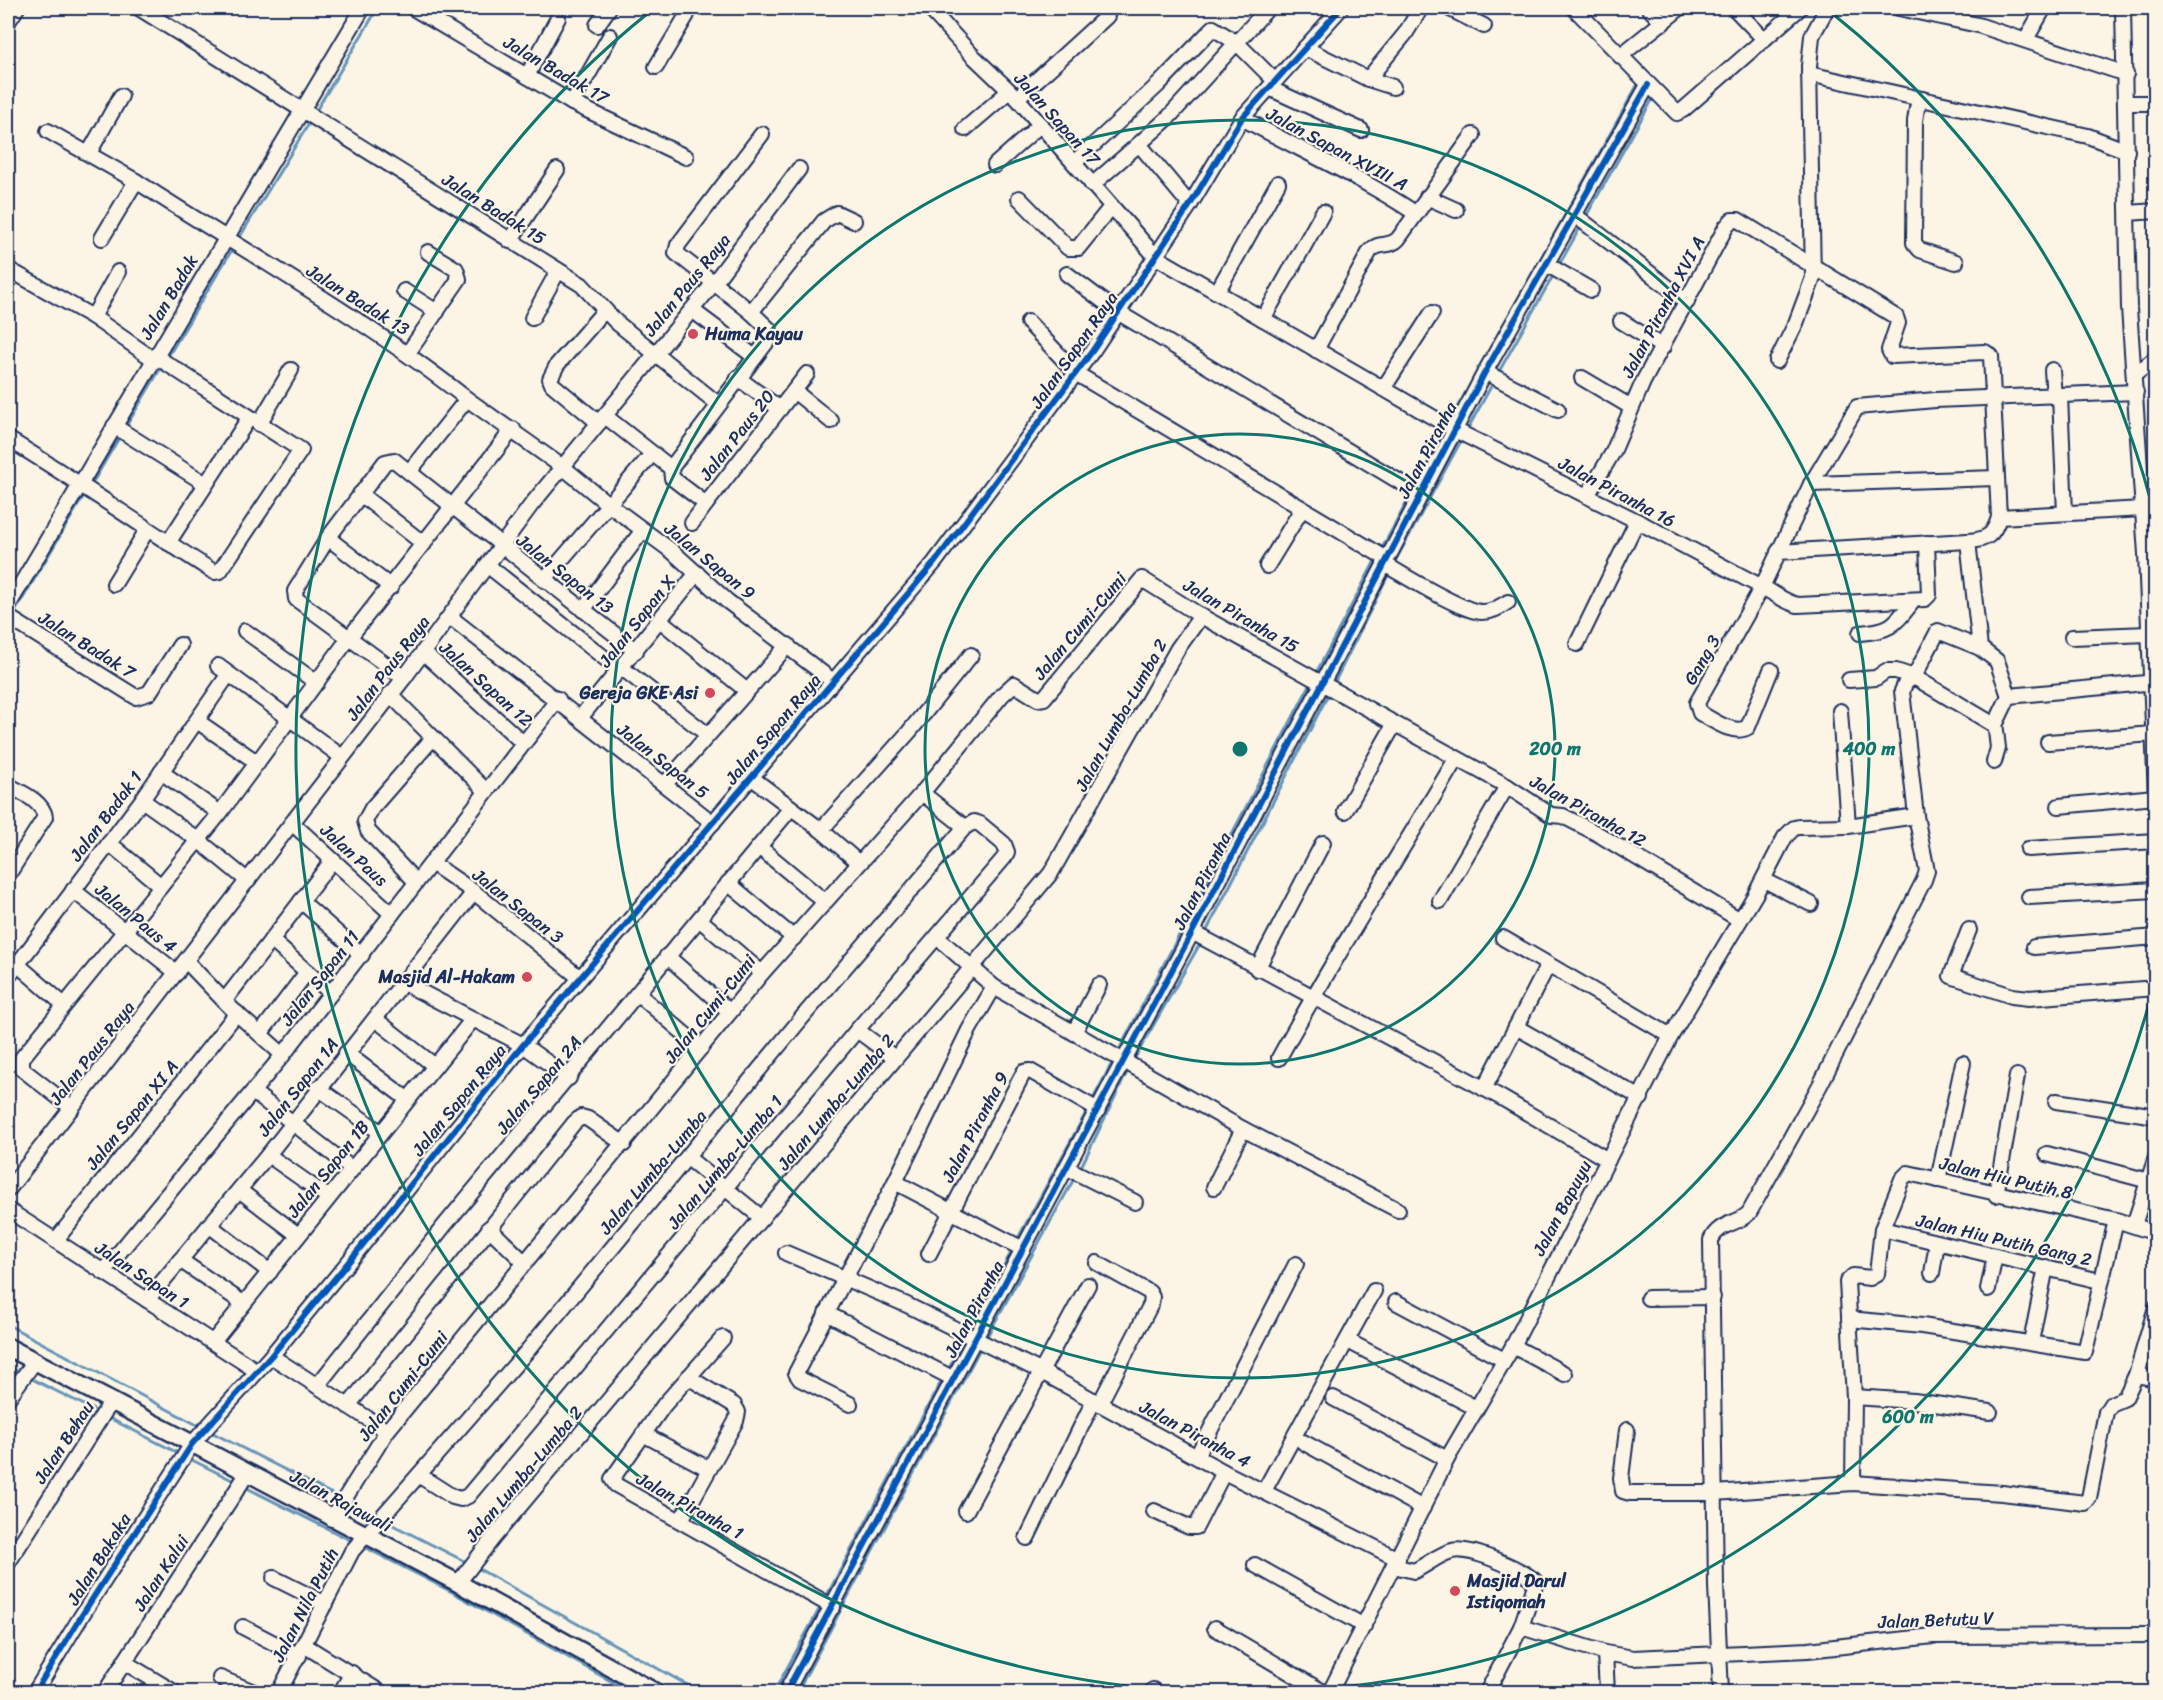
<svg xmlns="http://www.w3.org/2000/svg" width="2163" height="1700" font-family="Sriracha,sans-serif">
	<rect width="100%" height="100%" fill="#fcf5e5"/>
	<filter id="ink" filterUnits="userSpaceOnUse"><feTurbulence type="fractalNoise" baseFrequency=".0167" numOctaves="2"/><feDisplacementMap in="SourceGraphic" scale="12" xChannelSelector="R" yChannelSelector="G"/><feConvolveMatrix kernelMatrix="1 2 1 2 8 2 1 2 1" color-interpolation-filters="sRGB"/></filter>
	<g filter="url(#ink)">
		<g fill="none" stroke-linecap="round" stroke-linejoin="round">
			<g stroke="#6594ba" stroke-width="3">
				<path d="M314 114 378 8"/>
				<path d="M1585 218 1652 100"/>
				<path d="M238 240 311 120"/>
				<path d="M1559 265 1582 224"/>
				<path d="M167 358 233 248"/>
				<path d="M1497 375 1554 274"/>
				<path d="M1449 423 1638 84"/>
				<path d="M125 428 162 366"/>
				<path d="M1467 430 1494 381"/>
				<path d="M90 487 120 436"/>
				<path d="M1415 487 1446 429"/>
				<path d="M1381 550 1412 493"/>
				<path d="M1393 565 1462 439"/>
				<path d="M13 615 86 492"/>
				<path d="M1315 675 1376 559"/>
				<path d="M1333 685 1389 573"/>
				<path d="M1205 934 1330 691"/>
				<path d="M1118 1052 1312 681"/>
				<path d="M1133 1061 1201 942"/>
				<path d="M1091 1103 1113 1061"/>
				<path d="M1080 1169 1128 1070"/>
				<path d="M1017 1240 1088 1109"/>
				<path d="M8 1325 201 1427"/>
				<path d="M969 1330 1013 1249"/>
				<path d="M985 1340 1075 1177"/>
				<path d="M8 1366 22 1374"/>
				<path d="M948 1370 965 1339"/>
				<path d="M28 1377 100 1413"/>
				<path d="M105 1416 180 1454"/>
				<path d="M209 1431 340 1498"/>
				<path d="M188 1458 236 1482"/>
				<path d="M245 1487 354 1542"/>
				<path d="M348 1502 377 1517"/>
				<path d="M383 1520 468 1563"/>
				<path d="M362 1546 452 1592 630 1692"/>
				<path d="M477 1568 700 1692"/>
				<path d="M826 1597 943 1378"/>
				<path d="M774 1692 821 1606"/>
				<path d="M797 1692 982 1345"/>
			</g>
			<defs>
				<g id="minor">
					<path d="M139 8 582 285 616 322 718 404"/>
					<path d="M413 8 572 103 686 157"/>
					<path d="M929 8 972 55 1017 98 1156 257 1455 430 1637 521 1762 587 1697 703 1700 713C1713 720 1734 736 1748 727L1771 670"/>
					<path d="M1448 8 1484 26"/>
					<path d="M1574 8 1677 113 1683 110 1800 8"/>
					<path d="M1649 8 1663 23"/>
					<path d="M1734 8 1764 39"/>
					<path d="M1899 8 1978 25 2126 74"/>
					<path d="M2123 8 2129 308 2146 554 2156 798"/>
					<path d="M8 22 17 8"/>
					<path d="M597 25 609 8"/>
					<path d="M2026 39 2044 8"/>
					<path d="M1305 48 1368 79 1393 87"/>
					<path d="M1620 56 1680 8"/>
					<path d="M656 67 687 15 685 8"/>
					<path d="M1809 74 2088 136 2127 151"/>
					<path d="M527 76 558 18"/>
					<path d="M1368 79 1405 34 1421 8"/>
					<path d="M1269 88 1361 130"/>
					<path d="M1017 98 1107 16"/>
					<path d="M1922 99 1917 108 1915 121 1914 243 1920 250 1956 262"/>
					<path d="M572 103 610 36"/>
					<path d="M2127 103H2156"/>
					<path d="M1242 118C1300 150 1361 177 1415 213"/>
					<path d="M965 129 1008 92"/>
					<path d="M48 131 136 181"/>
					<path d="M762 134 678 245 676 253 751 312 770 330 769 339 671 468 672 478 706 504 807 374"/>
					<path d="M89 153 121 96"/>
					<path d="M1074 163 1158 85 1213 28 1237 43 1275 81"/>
					<path d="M995 165 1040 125"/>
					<path d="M1092 185 1139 144"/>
					<path d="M1427 197 1456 210"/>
					<path d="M1019 198 1068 248H1078L1111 207"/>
					<path d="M1190 205 1139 144 1168 118 1268 8"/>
					<path d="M2128 213 2156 211"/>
					<path d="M1576 216 1687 302"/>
					<path d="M102 238 136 181C247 253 363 317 467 399"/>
					<path d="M510 241 557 170"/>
					<path d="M1548 265 1591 290"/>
					<path d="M8 269 93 317"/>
					<path d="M118 272 93 317 153 359"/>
					<path d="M1067 274 1119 313 1420 494"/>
					<path d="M404 291 437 312"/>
					<path d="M1217 292 1278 183"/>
					<path d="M692 310 755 357"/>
					<path d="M751 312 824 221 837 213 854 221"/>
					<path d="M532 318 558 271"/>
					<path d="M1263 319 1323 212"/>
					<path d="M1621 321 1663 347"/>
					<path d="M1028 322 1077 374 1387 559"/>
					<path d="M1316 350 1370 251C1379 241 1390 248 1398 239L1473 135"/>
					<path d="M408 353 459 279 456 269 428 252"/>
					<path d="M1777 361 1796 323 1813 278 1809 66 1812 36 1827 8"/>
					<path d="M2052 370 2054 397"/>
					<path d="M1485 372 1558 410"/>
					<path d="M2134 375 2156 358"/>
					<path d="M738 378 780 409"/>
					<path d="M1582 378 1631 407"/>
					<path d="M1383 389 1432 313"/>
					<path d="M794 391 831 421"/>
					<path d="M2060 396 2065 513"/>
					<path d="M605 416 671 468"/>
					<path d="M599 423 552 384 550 379 557 365 605 310"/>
					<path d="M259 424 291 370"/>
					<path d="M114 426 206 484"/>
					<path d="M8 439C78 481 144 528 214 572L220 571 301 450 155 356"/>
					<path d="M409 472 636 651"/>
					<path d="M1811 484 1997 478"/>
					<path d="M360 494 424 544"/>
					<path d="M1587 496 1613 452 1643 382 1726 227 1732 220H1738L1896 317 1898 323 1889 350 1892 356 1985 352 1991 356 1999 517C1994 535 1987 540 1968 541L1778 552"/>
					<path d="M1999 517 2143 509"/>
					<path d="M692 523 706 504"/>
					<path d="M328 538 391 587"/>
					<path d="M1968 541 1980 648"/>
					<path d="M168 543 249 418"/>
					<path d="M1927 543 1929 595 1925 599 1798 605C1786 603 1774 593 1762 587L1811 484 1857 407 1935 400 2136 392"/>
					<path d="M1384 564C1404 575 1462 612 1482 612 1493 612 1499 607 1508 602"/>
					<path d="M487 565 621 671"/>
					<path d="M1267 566 1302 509"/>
					<path d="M544 580 652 454"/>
					<path d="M114 584 147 530"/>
					<path d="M8 606 363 8"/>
					<path d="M583 610 643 530"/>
					<path d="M8 617 136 697 149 693 180 645"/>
					<path d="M450 617 713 823"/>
					<path d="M661 621 747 691"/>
					<path d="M245 631 317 683"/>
					<path d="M1860 633C1893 630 1894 625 1914 600"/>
					<path d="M2072 637 2148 634"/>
					<path d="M1577 644 1637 521"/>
					<path d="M423 652 523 743"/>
					<path d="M218 666 342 757"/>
					<path d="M622 668 708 735"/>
					<path d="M404 678 296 599 295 591 328 538 385 462 394 460 409 472 467 399 564 468 608 504 673 552 727 601 833 681"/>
					<path d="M1849 680 1876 678 1886 671H1896L1914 677 1991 723 1997 721 2009 696"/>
					<path d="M390 694 486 791"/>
					<path d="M1840 711 1848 826"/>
					<path d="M580 718 697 573"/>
					<path d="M197 721 258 763"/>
					<path d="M2048 742 2153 734"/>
					<path d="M1994 762 1998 748 1995 722"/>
					<path d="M161 772 220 813"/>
					<path d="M752 778 821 830 859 863"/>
					<path d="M665 784 788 645"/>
					<path d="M8 785C20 792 43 801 45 817L8 875"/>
					<path d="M922 793 965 827"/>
					<path d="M142 800 198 840 248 881"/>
					<path d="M2059 806 2155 797"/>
					<path d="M1345 811 1394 725"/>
					<path d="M292 823 392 914"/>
					<path d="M821 830 909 732 971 655"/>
					<path d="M109 843 161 886"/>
					<path d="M759 847 824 901"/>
					<path d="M2028 849 2156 841"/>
					<path d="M433 864 474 892 580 978"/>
					<path d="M1764 880 1811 904"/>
					<path d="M416 882 368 831 365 821 372 808 433 738"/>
					<path d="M728 883 794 938"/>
					<path d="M73 890 177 973"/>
					<path d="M2029 897 2156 890"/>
					<path d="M301 901 362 955"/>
					<path d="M1440 901 1507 786"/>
					<path d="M699 919 762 973"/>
					<path d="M1969 930 1951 976 2012 996 2029 998 2156 988"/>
					<path d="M1192 932 1500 1097 1608 1160"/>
					<path d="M938 938 994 987"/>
					<path d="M1503 938 1671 1036"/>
					<path d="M271 940 331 993"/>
					<path d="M2034 947 2156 937"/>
					<path d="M667 956 730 1012"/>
					<path d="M186 961 233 1010 283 1055"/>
					<path d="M17 964 63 1004"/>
					<path d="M1257 969 1323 843"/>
					<path d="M8 977 142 800 228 675"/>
					<path d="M402 982 523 1045 569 1078"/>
					<path d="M638 994 701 1048"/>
					<path d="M225 1000 332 861"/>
					<path d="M375 1019 435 1066"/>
					<path d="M1516 1027 1641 1098"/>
					<path d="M857 1030 895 1058"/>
					<path d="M1074 1033 1099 985"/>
					<path d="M260 1034 307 972"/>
					<path d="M346 1053 407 1099"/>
					<path d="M1279 1058C1334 957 1397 859 1456 759"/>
					<path d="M318 1088 380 1132"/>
					<path d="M1484 1089 1548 965"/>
					<path d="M253 1092 351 1168"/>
					<path d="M2056 1101 2156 1116"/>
					<path d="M72 1108 22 1069V1058L220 813 349 638 513 429"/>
					<path d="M2047 1154 2149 1181"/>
					<path d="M268 1155 328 1197"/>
					<path d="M688 1158 762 1218"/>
					<path d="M1067 1168 1135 1202"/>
					<path d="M1938 1180 1963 1063"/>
					<path d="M895 1182 969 1030 994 987 1243 1129 1398 1210"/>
					<path d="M1214 1187 1243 1129"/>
					<path d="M8 1190 404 678 532 504 713 284 799 169"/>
					<path d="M239 1190 298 1235"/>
					<path d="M1996 1195 2017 1076"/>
					<path d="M8 1210 257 1371"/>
					<path d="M209 1225 270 1272"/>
					<path d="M2134 1225 2156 1157"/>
					<path d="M489 1228 525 1263"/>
					<path d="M1882 1229 1902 1179 1908 1173 2116 1220 2156 1233"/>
					<path d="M56 1240 237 1013"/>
					<path d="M786 1253 907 1305 1040 1371 1224 1472 1398 1559"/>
					<path d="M929 1254 1024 1072 1030 1071 1098 1110"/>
					<path d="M180 1260 243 1303"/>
					<path d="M1097 1263 1149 1292 1152 1297 1151 1304 1100 1403"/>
					<path d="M103 1272 283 1055 558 699"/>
					<path d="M1932 1273 1937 1243"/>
					<path d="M1988 1289 1995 1256"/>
					<path d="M1648 1298 1713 1297"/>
					<path d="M147 1300 268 1155 474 892"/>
					<path d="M1396 1302 1504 1360"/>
					<path d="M826 1313 954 1379"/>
					<path d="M1849 1319 1922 1326 2085 1352 2116 1220"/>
					<path d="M723 1338 664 1405 612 1479 616 1485 833 1607"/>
					<path d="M1348 1341 1476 1408"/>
					<path d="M213 1342 473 1019"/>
					<path d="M2031 1342 2046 1267"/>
					<path d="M1513 1346 1565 1374"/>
					<path d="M271 1356 387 1431"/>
					<path d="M2136 1375 2156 1379"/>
					<path d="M317 1386 444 1226 791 808"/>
					<path d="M1854 1397 1914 1401 1990 1412"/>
					<path d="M8 1398 35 1361"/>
					<path d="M1333 1398 1447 1459"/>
					<path d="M850 1404 800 1379 796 1373 895 1182 1023 1249"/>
					<path d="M348 1406 574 1123 581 1117 588 1119 624 1144"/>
					<path d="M1627 1430 1621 1478 1623 1491 1630 1493H1715L1853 1483 2002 1493 2085 1503 2089 1498 2106 1412 2111 1404 2125 1398 2136 1375 2156 1307"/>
					<path d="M643 1434 709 1469"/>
					<path d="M1303 1442 1423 1508"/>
					<path d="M1197 1456 1296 1264"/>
					<path d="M1853 1483 1854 1397 1847 1282 1853 1276 1870 1278 1877 1274 1882 1229 2100 1281"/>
					<path d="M1264 1491 1374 1291"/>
					<path d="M966 1511 1088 1285"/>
					<path d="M1154 1511 1189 1527H1196L1224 1472"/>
					<path d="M332 1519 387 1431 762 973 922 793 1002 695 1014 684 1038 699 1044 698 1142 579 1201 616 1507 786 1551 815 1563 816 1598 834 1740 920"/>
					<path d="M681 1520 736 1421 738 1412 734 1405 688 1377"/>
					<path d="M1027 1538 1094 1400"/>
					<path d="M8 1563 111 1402"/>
					<path d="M1255 1565 1364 1626"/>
					<path d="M1394 1566 1414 1571C1427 1565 1439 1554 1452 1551 1469 1546 1524 1570 1536 1582L1521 1627 1605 1653 1633 1658 1808 1650 1933 1636 2156 1635"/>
					<path d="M274 1578 326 1604"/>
					<path d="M458 1583 493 1538 1051 873 1178 648 1201 616"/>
					<path d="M243 1627 299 1656"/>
					<path d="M1215 1628 1323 1692"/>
					<path d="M304 1645 380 1692"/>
					<path d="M1605 1653 1607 1692"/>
					<path d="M124 1662 174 1692"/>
					<path d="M220 1678 254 1692"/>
					<path d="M35 1692 82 1615 192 1444 271 1356 360 1248 523 1045 935 562 1093 350 1190 205 1242 118 1341 8"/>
					<path d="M105 1692 247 1474"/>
					<path d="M279 1692 352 1551 528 1350 805 1014 965 827 974 822 980 824 1004 844 1007 852 1004 858 857 1030 468 1496 461 1499 453 1497 420 1476"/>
					<path d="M341 1692 352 1673"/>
					<path d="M786 1692 1187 942 1485 372 1648 85"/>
					<path d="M1152 1692 1153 1690"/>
					<path d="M1330 1692 1447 1459 1513 1346 1671 1036 1755 895 1785 837 1794 828 1799 827 1848 826 1916 816 1902 691 1906 682 1914 677 1938 631 1980 648 1997 661 2009 696 2156 682"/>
					<path d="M1487 1692 1521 1627"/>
					<path d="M1721 1692 1716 1586 1711 1240C1719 1222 1737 1225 1749 1213L1820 1085 1924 880 1927 871 1916 816"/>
				</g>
				<path id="major" d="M8 1347 458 1583 655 1692"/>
			</defs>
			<use href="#minor" stroke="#1b2f5e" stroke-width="18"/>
			<use href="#major" stroke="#1b2f5e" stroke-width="21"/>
			<use href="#minor" stroke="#fcf5e5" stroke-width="14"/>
			<use href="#major" stroke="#fcf5e5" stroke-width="16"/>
			<defs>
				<g id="cycleway">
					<path d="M35 1692 82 1615 192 1444 271 1356 360 1248 523 1045 935 562 1093 350 1190 205 1242 118 1341 8"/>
					<path d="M786 1692 1187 942 1485 372 1648 85"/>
				</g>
			</defs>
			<use href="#cycleway" stroke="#fcf5e5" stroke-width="10"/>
			<use href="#cycleway" stroke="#0057b8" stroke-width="6"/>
		</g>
	</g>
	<g fill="none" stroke="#0f766e" stroke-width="3">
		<circle cx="1240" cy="749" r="315"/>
		<circle cx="1240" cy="749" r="629"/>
		<path d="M2154 985A944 944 0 0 1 1273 1692M1207 1692A944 944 0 0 1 652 10M1828 10A944 944 0 0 1 2154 513"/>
	</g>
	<g fill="#d1495b" stroke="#fcf5e5" stroke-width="2">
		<circle cx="693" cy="334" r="6"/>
		<circle cx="710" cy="693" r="6"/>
		<circle cx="527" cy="977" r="6"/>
		<circle cx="1455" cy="1591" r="6"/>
	</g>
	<g text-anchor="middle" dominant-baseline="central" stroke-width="4.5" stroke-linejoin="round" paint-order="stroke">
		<g font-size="18" fill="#1b2f5e" stroke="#fcf5e5">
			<text transform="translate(556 70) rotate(30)">Jalan Badak 17</text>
			<text transform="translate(1057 119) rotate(48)">Jalan Sapan 17</text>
			<text transform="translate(1337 149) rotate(28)">Jalan Sapan XVIII A</text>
			<text transform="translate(494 209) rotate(32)">Jalan Badak 15</text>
			<text transform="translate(687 285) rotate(-51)">Jalan Paus Raya</text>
			<text transform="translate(169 297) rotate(-59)">Jalan Badak</text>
			<text transform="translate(358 300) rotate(32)">Jalan Badak 13</text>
			<text transform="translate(1663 307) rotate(-62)">Jalan Piranha XVI A</text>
			<text transform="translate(1074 350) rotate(-55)">Jalan Sapan Raya</text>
			<text transform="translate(737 435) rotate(-52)">Jalan Paus 20</text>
			<text transform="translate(1427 450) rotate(-62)">Jalan Piranha</text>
			<text transform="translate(1617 492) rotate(28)">Jalan Piranha 16</text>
			<text transform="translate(710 561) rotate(39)">Jalan Sapan 9</text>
			<text transform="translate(565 574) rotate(38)">Jalan Sapan 13</text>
			<text transform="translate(1241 616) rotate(30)">Jalan Piranha 15</text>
			<text transform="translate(637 621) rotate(-52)">Jalan Sapan X</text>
			<text transform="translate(1080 626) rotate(-50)">Jalan Cumi-Cumi</text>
			<text transform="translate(87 645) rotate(32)">Jalan Badak 7</text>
			<text transform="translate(1702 660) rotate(-60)">Gang 3</text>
			<text transform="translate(388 668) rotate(-53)">Jalan Paus Raya</text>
			<text transform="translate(486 684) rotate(42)">Jalan Sapan 12</text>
			<text transform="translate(1121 715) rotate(-61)">Jalan Lumba-Lumba 2</text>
			<text transform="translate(773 729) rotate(-50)">Jalan Sapan Raya</text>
			<text transform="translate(663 761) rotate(38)">Jalan Sapan 5</text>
			<text transform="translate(1588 811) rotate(29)">Jalan Piranha 12</text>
			<text transform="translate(106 816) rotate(-53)">Jalan Badak 1</text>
			<text transform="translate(354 855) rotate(42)">Jalan Paus</text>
			<text transform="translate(1202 881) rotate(-63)">Jalan Piranha</text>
			<text transform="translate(518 906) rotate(38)">Jalan Sapan 3</text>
			<text transform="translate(136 918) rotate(39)">Jalan Paus 4</text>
			<text transform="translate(320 978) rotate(-52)">Jalan Sapan 11</text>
			<text transform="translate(710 1009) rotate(-51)">Jalan Cumi-Cumi</text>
			<text transform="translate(92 1053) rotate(-52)">Jalan Paus Raya</text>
			<text transform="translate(539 1085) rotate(-50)">Jalan Sapan 2A</text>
			<text transform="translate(298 1087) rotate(-52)">Jalan Sapan 1A</text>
			<text transform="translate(459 1100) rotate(-51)">Jalan Sapan Raya</text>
			<text transform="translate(836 1102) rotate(-50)">Jalan Lumba-Lumba 2</text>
			<text transform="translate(132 1115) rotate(-51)">Jalan Sapan XI A</text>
			<text transform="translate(975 1127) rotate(-62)">Jalan Piranha 9</text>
			<text transform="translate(725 1162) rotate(-50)">Jalan Lumba-Lumba 1</text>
			<text transform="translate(328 1169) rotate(-51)">Jalan Sapan 1B</text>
			<text transform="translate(653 1172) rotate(-50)">Jalan Lumba-Lumba</text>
			<text transform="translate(2006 1178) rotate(13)">Jalan Hiu Putih 8</text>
			<text transform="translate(1562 1208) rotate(-62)">Jalan Bapuyu</text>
			<text transform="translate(2004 1240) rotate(13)">Jalan Hiu Putih Gang 2</text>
			<text transform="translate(142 1275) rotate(33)">Jalan Sapan 1</text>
			<text transform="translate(974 1309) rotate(-62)">Jalan Piranha</text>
			<text transform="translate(403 1386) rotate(-52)">Jalan Cumi-Cumi</text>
			<text transform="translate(1195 1434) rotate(28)">Jalan Piranha 4</text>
			<text transform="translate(64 1442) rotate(-57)">Jalan Behau</text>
			<text transform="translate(524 1474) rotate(-50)">Jalan Lumba-Lumba 2</text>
			<text transform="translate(341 1501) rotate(28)">Jalan Rajawali</text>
			<text transform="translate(690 1506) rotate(29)">Jalan Piranha 1</text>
			<text transform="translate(99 1559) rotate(-58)">Jalan Bakaka</text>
			<text transform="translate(161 1573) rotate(-57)">Jalan Kalui</text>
			<text transform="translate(305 1605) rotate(-63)">Jalan Nila Putih</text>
			<text transform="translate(1936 1620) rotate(-2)">Jalan Betutu V</text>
		</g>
		<g font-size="18" font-weight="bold" fill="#1b2f5e" stroke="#fcf5e5" text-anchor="start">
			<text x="705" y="334">Huma Kayau</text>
			<text x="698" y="693" text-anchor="end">Gereja GKE Asi</text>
			<text x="515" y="977" text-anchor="end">Masjid Al-Hakam</text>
			<text x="1467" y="1581">Masjid Darul<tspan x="1467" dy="21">Istiqomah</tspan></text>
		</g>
	</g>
	<circle cx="1240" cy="749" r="9" fill="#0f766e" stroke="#fcf5e5" stroke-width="3"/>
	<g font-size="18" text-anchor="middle" font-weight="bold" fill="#0f766e" stroke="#fcf5e5" stroke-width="4.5" stroke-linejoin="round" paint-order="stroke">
		<text x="1555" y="755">200 m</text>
		<text x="1869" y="755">400 m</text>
		<text x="1908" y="1423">600 m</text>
	</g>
	<rect width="2163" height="1700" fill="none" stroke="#fcf5e5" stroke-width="30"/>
	<rect x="15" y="15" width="2133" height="1670" fill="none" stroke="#1b2f5e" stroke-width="2" filter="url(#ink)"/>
</svg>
